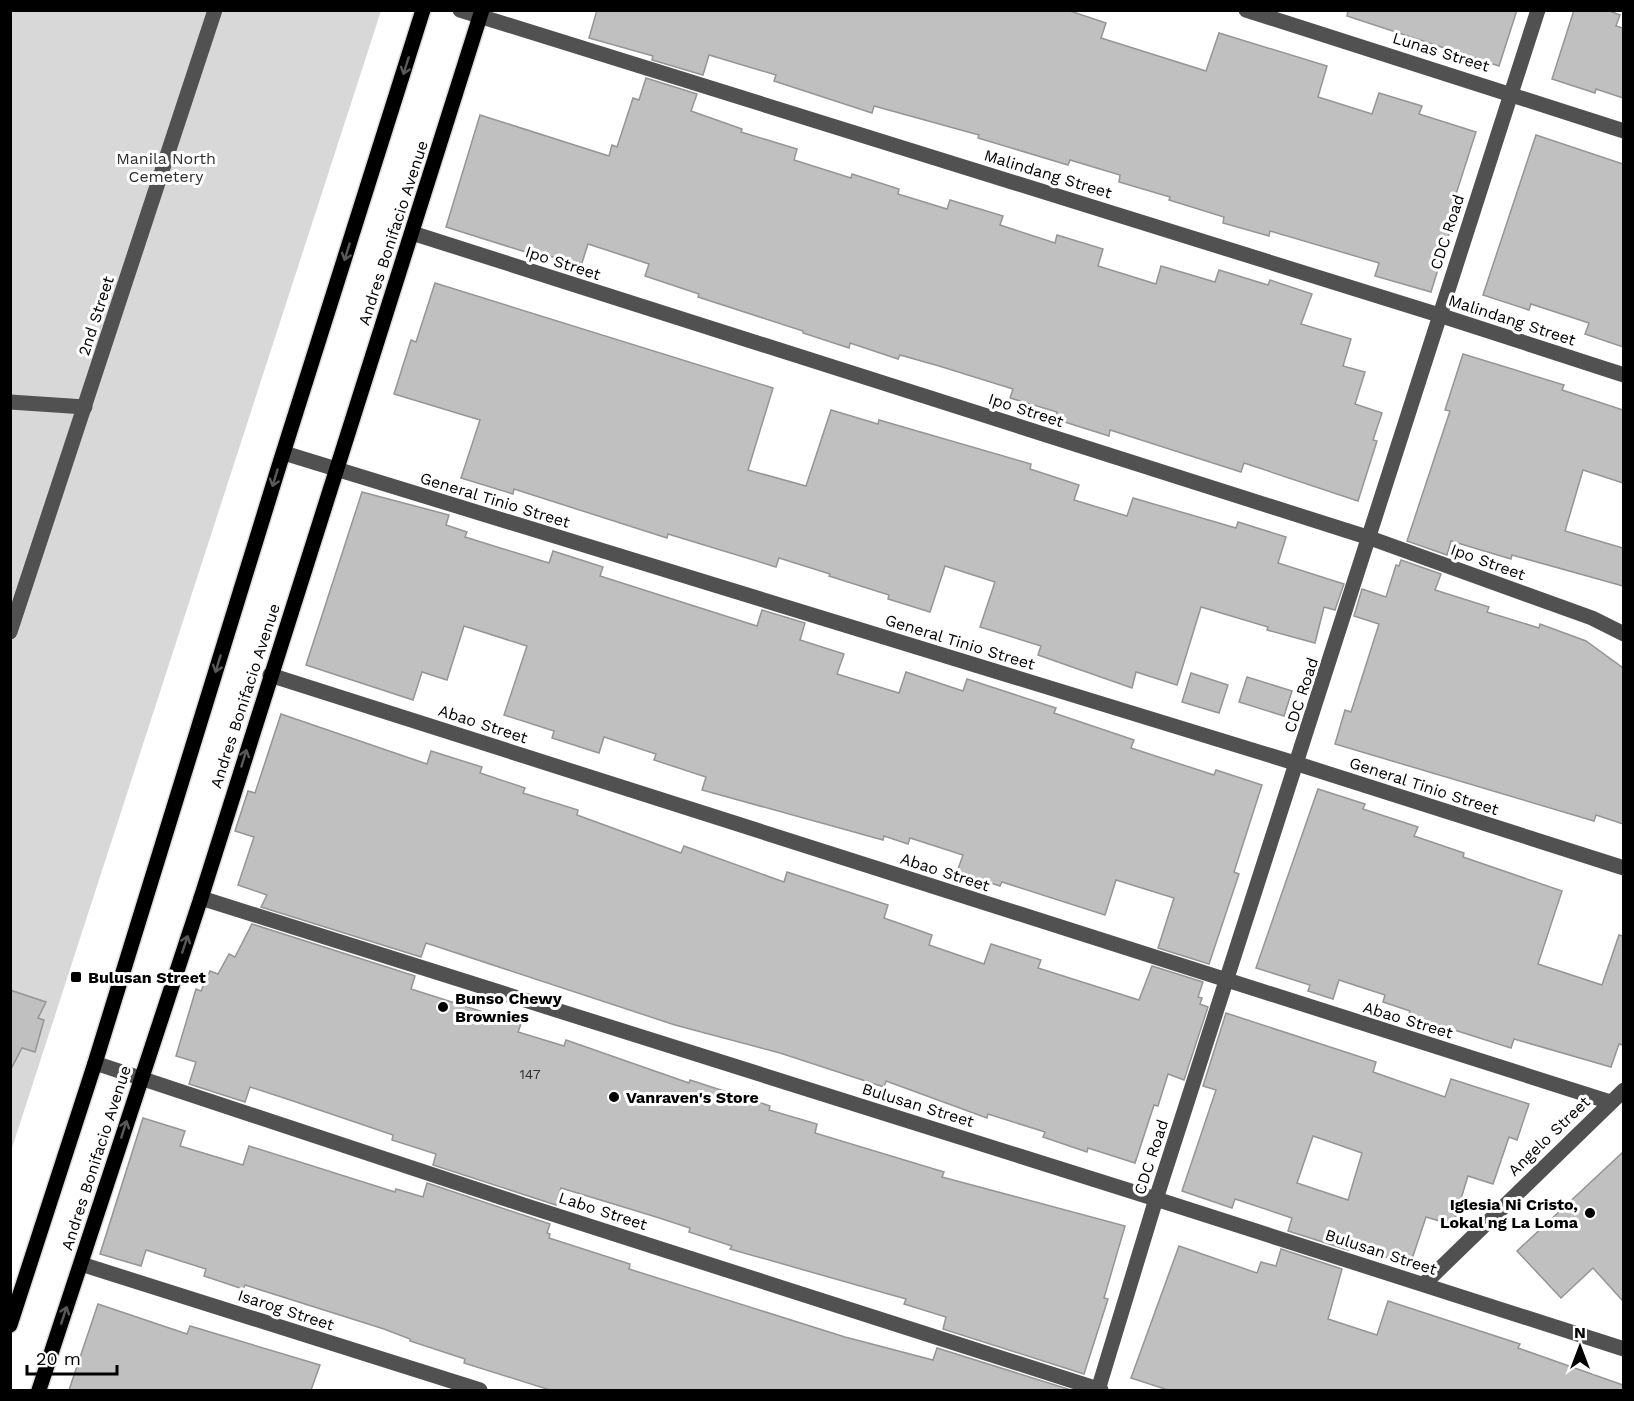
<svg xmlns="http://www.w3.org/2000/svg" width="1634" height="1401" font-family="'Work Sans',sans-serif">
	<rect width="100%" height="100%" fill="#fff"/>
	<path fill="#d8d8d8" d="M11 11H381L11 1151Z"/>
	<g fill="#c0c0c0" stroke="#959595" stroke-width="1.5" fill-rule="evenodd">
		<path d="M597 10H1067L1106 23 1101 38 1206 71 1219 33 1327 66 1318 97 1372 114 1379 93 1422 106 1419 114 1476 132 1447 222 1452 224 1431 292 1375 276 1379 263 1270 231 1269 236 1223 223 1224 217 1169 200 1170 197 1119 182 1120 175 1070 160 1068 165 978 138 979 135 874 106 872 113 774 81 776 75 709 55 703 75 652 60 653 56 589 38Z"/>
		<path d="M1348 10H1517L1499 66 1347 16Z"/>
		<path d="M1574 10H1607L1620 15 1616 26 1623 28V98L1596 89 1595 93 1552 79Z"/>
		<path d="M646 78 697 94 691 111 742 129 741 132 797 149 794 160 851 178 852 174 899 189 898 194 947 209 950 200 1003 216 1000 225 1055 243 1057 235 1103 249 1098 266 1156 284 1161 266 1215 282 1219 270 1268 285 1270 280 1312 294 1301 324 1351 339 1343 366 1365 372 1355 404 1382 413 1373 440 1377 441 1358 501 1244 463 1241 472 1110 430 1109 436 1055 419 1057 412 1010 398 1013 389 939 366 900 355 898 359 850 343 849 348 803 333V331L698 297 699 294 645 276 649 264 588 244 581 266 534 251 532 254 446 227 480 115 609 156 612 145 617 147 633 98 639 100Z"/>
		<path d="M1536 135 1623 164V347L1585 334 1589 323 1531 304 1529 310 1483 295Z"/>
		<path d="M435 283 773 388 748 470 806 486 831 410 878 424 879 420 1031 464 1030 469 1079 485 1074 500 1127 516 1133 498 1236 528 1238 522 1286 537 1278 563 1344 584 1335 610 1324 607 1315 643 1267 630 1268 627 1201 607 1177 685 1136 672 1132 688 1038 655 1041 646 980 627 995 582 945 566 930 612 888 599 889 595 829 576 830 574 779 558 776 567 668 534 667 538 514 489 513 494 461 478 480 420 394 394 411 340 416 342Z"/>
		<path d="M1463 354 1564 385 1562 390 1623 410V483L1583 470 1565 531 1623 548V586L1512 555 1511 559 1451 541 1447 555 1407 541 1450 411 1445 410Z"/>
		<path d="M362 492 449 515 446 525 467 532 465 537 549 563 553 551 603 567 600 576 757 626 762 610 805 623 800 640 844 654 837 674 899 693 906 672 963 691 967 679 1056 708 1054 713 1134 740 1131 748 1214 775 1216 770 1262 785 1234 872 1239 874 1209 964 1158 948 1174 898 1116 880 1105 915 1002 882 1000 886 957 872 963 855 910 838 908 844 884 836 883 840 702 790 706 777 654 760 656 754 604 737 599 753 552 738 554 731 504 715 527 646 464 626 447 680 422 672 413 700 306 665Z"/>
		<path d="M1401 560 1441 574 1435 590 1489 607 1487 612 1539 628 1540 624 1586 641 1623 668V824L1596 815 1594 821 1335 744 1345 710 1351 712 1379 624 1354 616 1362 589 1386 597 1396 565 1399 566Z"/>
		<path d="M1191 673 1228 685 1219 713 1182 702Z"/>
		<path d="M1247 677 1292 691 1284 716 1239 702Z"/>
		<path d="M281 714 427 764 431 751 482 767 480 773 525 788 523 793 578 810 577 815 681 853 684 846 784 882 787 872 888 905 884 918 932 935 929 945 984 964 991 944 1041 960 1038 968 1139 1000 1152 966 1203 982 1198 997 1202 998 1200 1004 1208 1007 1184 1080 1168 1074 1158 1106 1154 1105 1135 1163 1088 1148 1087 1152 1043 1137 1045 1132 988 1114 987 1118 886 1081 884 1087 780 1053 675 1025 426 943 421 957 261 907 267 895 238 885 254 837 235 831 248 791 255 793Z"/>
		<path d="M1318 789 1365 804 1363 809 1418 827 1414 836 1464 853 1463 857 1562 891 1538 964 1602 985 1619 935 1623 936V1045L1619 1044 1611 1067 1514 1039 1511 1048 1448 1028 1408 1016 1410 1011 1383 1002 1385 995 1339 980 1333 999 1308 991 1310 985 1256 968Z"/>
		<path d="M252 924 415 976 411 989 521 1024 518 1032 564 1046 566 1040 689 1083 690 1080 770 1106 769 1110 817 1124 815 1133 944 1172 942 1177 1125 1226 1104 1298 1108 1299 1084 1374 943 1329 946 1317 904 1304 906 1299 730 1249 732 1246 689 1232 690 1228 653 1216 561 1188 556 1205 433 1165 436 1154 392 1140 393 1135 290 1100 250 1087 245 1102 189 1084 196 1062 176 1056 196 989 201 991 210 971 218 974 229 954 235 957Z"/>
		<path d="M10 990 46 1002 38 1018 44 1020 35 1052 22 1048 10 1071Z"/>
		<path d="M1226 1013 1376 1062 1373 1072 1445 1097 1451 1079 1529 1104 1517 1140 1509 1137 1493 1184 1468 1176 1453 1225 1426 1217 1410 1265 1350 1245 1348 1250 1288 1231 1292 1218 1235 1199 1232 1208 1182 1191 1216 1090 1203 1086ZM1313 1136 1362 1153 1348 1200 1297 1183Z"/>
		<path d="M143 1118 185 1131 180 1146 243 1165 249 1146 395 1192 396 1189 423 1197 427 1183 550 1224 547 1233 550 1234 549 1238 630 1264 629 1269 845 1337 933 1360 937 1348 1071 1390H550L464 1363 465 1359 410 1341V1339L384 1329 245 1285 243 1289 204 1276 206 1269 146 1250 141 1266 100 1254Z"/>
		<path d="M1623 1152V1301L1593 1268 1561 1298 1517 1251Z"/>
		<path d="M1179 1246 1257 1273 1261 1262 1276 1266 1281 1249 1342 1269 1328 1319 1377 1335 1388 1301 1520 1344 1518 1348 1623 1385V1390H1168L1131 1378Z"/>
		<path d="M98 1304 187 1334 190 1326 320 1365 311 1390H69Z"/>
	</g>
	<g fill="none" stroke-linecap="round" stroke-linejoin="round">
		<defs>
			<g id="major">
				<path d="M10 1325 95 1063 279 466 423 10"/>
				<path d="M39 1390 201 898 482 10"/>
			</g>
		</defs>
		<use href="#major" stroke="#dbdbdb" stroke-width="18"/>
		<g stroke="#515151" stroke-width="15">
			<path d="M460 10 1439 315 1624 375"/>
			<path d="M1246 10 1624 131"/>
			<path d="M412 233 1370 538 1592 618 1624 634"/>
			<path d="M10 402 85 407"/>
			<path d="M284 453 1298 764 1624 868"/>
			<path d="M10 632 215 10"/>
			<path d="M270 675 1610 1102"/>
			<path d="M201 898 1156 1199 1624 1349"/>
			<path d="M95 1063 524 1205 1101 1390"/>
			<path d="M81 1264 480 1390"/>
			<path d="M1424 1284 1624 1090"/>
			<path d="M1098 1390 1156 1199 1538 10"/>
		</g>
		<use href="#major" stroke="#000" stroke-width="15"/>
	</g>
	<defs><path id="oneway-shaft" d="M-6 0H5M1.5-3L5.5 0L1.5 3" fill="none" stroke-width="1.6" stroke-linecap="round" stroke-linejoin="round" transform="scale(1.5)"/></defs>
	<g stroke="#595959">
		<use href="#oneway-shaft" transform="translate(406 66) rotate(107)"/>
		<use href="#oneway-shaft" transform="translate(347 252) rotate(107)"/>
		<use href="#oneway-shaft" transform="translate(275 478) rotate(107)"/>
		<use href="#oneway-shaft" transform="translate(218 664) rotate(107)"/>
		<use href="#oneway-shaft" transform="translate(244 758) rotate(-73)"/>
		<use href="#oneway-shaft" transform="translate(185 944) rotate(-72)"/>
		<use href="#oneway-shaft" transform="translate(124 1129) rotate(-72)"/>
		<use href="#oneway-shaft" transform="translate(64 1315) rotate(-72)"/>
	</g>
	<g fill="#000" stroke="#fff" stroke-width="2">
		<rect x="70" y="971" width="12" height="12" rx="3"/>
		<circle cx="443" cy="1007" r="6"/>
		<circle cx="614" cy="1097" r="6"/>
		<circle cx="1590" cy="1213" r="6"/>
	</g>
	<g text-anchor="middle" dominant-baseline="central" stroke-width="6" stroke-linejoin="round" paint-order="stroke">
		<g font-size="14" fill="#303030">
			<text x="530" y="1074">147</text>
		</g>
		<g font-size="16" fill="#000" stroke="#fff">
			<text transform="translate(1441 52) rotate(17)">Lunas Street</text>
			<text transform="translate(1048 174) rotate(17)">Malindang Street</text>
			<text transform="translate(1447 232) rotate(-72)">CDC Road</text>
			<text transform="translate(393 233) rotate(-72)">Andres Bonifacio Avenue</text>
			<text transform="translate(563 263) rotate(18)">Ipo Street</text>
			<text transform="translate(96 316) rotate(-72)">2nd Street</text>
			<text transform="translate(1512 320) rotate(18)">Malindang Street</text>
			<text transform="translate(1026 410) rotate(18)">Ipo Street</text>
			<text transform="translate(495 500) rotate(17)">General Tinio Street</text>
			<text transform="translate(1488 562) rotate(20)">Ipo Street</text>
			<text transform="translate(960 642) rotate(17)">General Tinio Street</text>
			<text transform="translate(1301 695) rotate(-72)">CDC Road</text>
			<text transform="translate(245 696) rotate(-72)">Andres Bonifacio Avenue</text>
			<text transform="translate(483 724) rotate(18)">Abao Street</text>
			<text transform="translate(1424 786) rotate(18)">General Tinio Street</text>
			<text transform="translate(945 872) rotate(18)">Abao Street</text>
			<text transform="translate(1408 1020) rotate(17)">Abao Street</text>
			<text transform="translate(918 1105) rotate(17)">Bulusan Street</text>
			<text transform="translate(1549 1136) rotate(-44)">Angelo Street</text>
			<text transform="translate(1151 1157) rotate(-72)">CDC Road</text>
			<text transform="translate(96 1158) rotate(-72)">Andres Bonifacio Avenue</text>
			<text transform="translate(603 1211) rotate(18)">Labo Street</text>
			<text transform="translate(1381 1252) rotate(18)">Bulusan Street</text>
			<text transform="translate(286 1310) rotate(18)">Isarog Street</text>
		</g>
		<g font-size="16" fill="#2f2f2f" stroke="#fff">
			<text x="166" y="158">Manila North<tspan x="166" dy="18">Cemetery</tspan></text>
		</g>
		<g font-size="16" font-weight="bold" fill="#000" stroke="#fff" text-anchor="start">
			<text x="88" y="977">Bulusan Street</text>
			<text x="455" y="998">Bunso Chewy<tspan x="455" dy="18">Brownies</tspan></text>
			<text x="626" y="1097">Vanraven's Store</text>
			<text x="1578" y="1204" text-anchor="end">Iglesia Ni Cristo,<tspan x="1578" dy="18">Lokal ng La Loma</tspan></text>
		</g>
	</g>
	<rect width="1634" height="1401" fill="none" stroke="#000000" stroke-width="24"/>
	<g transform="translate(1580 1347)" stroke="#ffffff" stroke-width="4.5" paint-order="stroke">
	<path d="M0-4.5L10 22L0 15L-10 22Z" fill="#000000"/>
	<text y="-9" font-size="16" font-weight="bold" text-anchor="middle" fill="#000000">N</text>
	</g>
	<path d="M27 1365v9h90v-9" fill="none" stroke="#000000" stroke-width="3"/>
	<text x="36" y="1365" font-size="18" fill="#000000" stroke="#ffffff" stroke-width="4.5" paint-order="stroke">20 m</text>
</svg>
